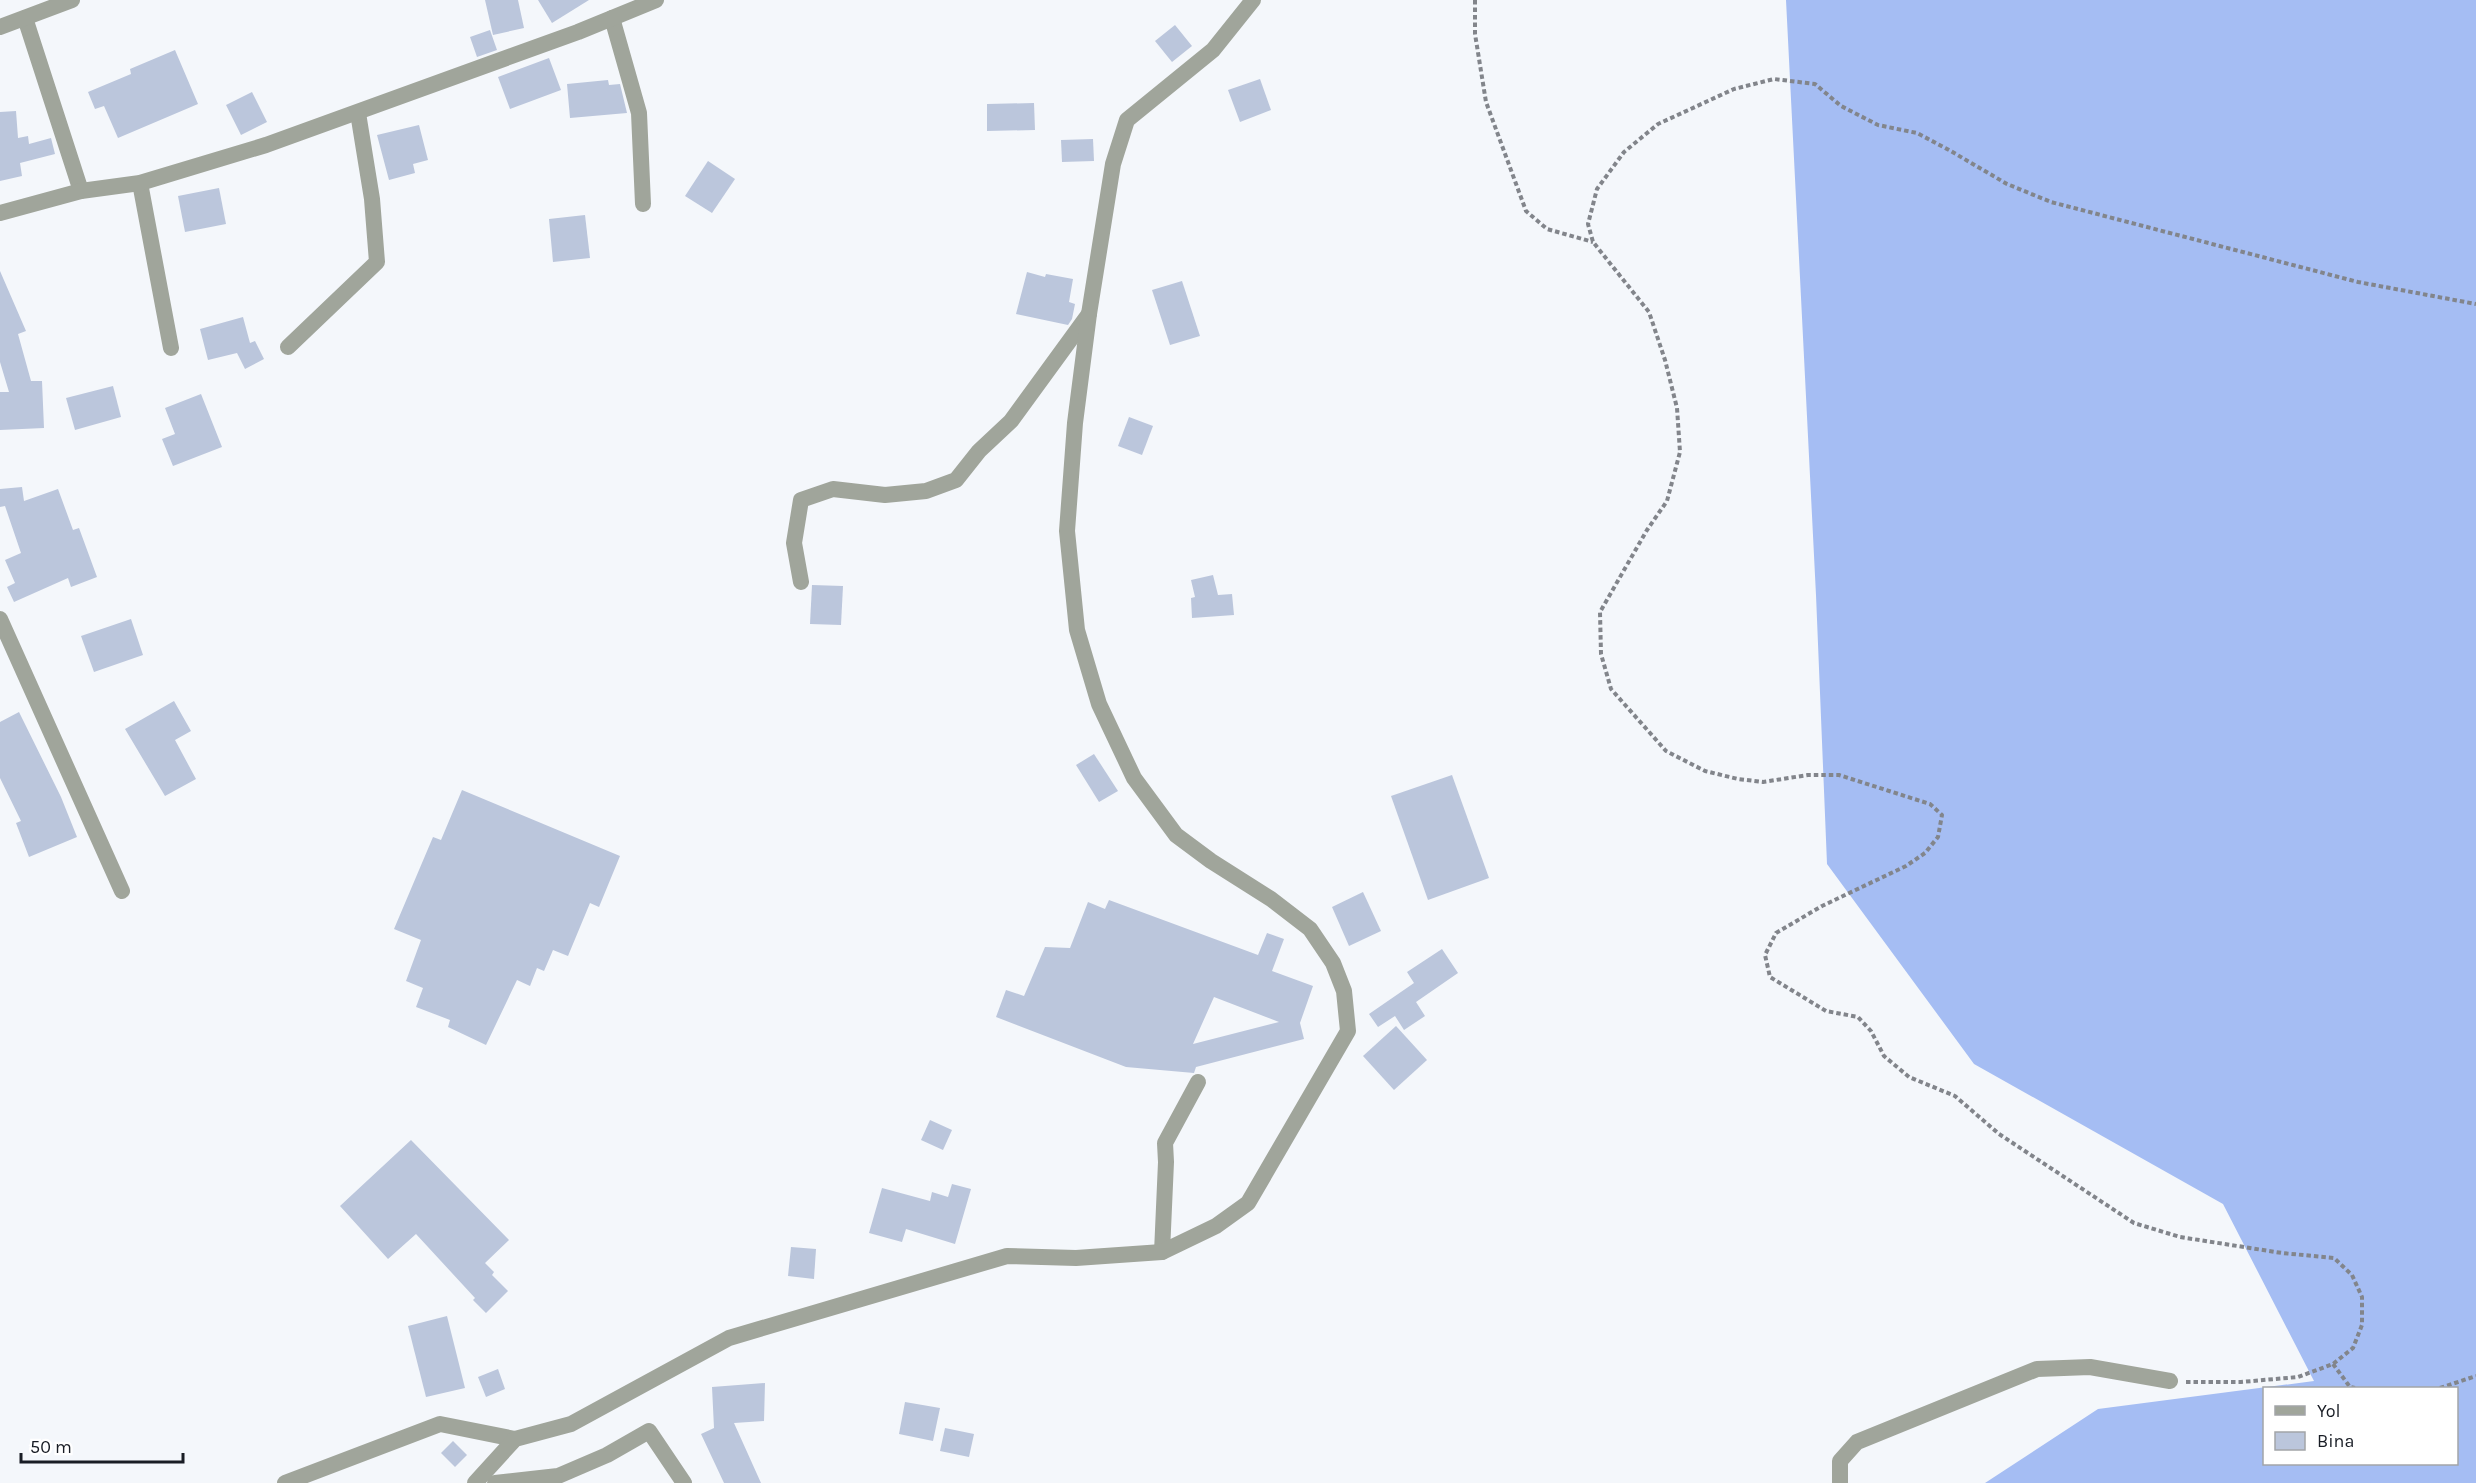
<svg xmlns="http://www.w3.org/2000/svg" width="2476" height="1483" font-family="Karla,sans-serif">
	<rect width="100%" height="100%" fill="#f4f7fb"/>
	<path fill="#a5bdf3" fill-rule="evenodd" d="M1786 0H2476V1483H1985L2098 1409 2314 1381 2223 1204 1974 1064 1827 864 1816 595ZM2264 1388H2456V1464H2264Z"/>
	<g fill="#bbc6dc" fill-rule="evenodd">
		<path d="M485 0H518L524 28 493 35Z"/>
		<path d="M538 0H589L552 23Z"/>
		<path d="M1175 25 1192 46 1172 62 1155 41Z"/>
		<path d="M490 30 497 50 477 57 470 37Z"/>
		<path d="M175 50 198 104 118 138 104 106 95 109 88 92 131 74 130 69Z"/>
		<path d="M549 58 561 90 510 109 498 77Z"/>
		<path d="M1260 79 1271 110 1240 122 1228 90Z"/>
		<path d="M608 80 609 85 620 84 627 113 570 118 567 84Z"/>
		<path d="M252 92 267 122 241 135 226 105Z"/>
		<path d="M1034 103 1035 130 987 131V104Z"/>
		<path d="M16 111 18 138 28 136 29 144 51 138 55 154 20 163 22 176 0 181V112Z"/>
		<path d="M419 125 428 160 413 164 415 173 389 180 377 135Z"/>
		<path d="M1093 139 1094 161 1062 162 1061 140Z"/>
		<path d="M708 161 735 179 712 213 685 196Z"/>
		<path d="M219 188 226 224 185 232 178 196Z"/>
		<path d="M585 215 590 258 553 262 549 219Z"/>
		<path d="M0 271 26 331 18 334 31 381H42L44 428 0 430V392H9L0 362Z"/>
		<path d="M1027 272 1045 277 1046 274 1073 279 1069 302 1075 304 1072 319 1068 325 1016 314Z"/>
		<path d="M1182 281 1200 336 1170 345 1152 290Z"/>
		<path d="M243 317 250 343 255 341 264 359 245 369 237 353 208 360 200 329Z"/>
		<path d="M113 386 121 417 75 430 66 398Z"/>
		<path d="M201 394 222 447 173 466 162 439 175 434 165 408Z"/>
		<path d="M1129 417 1153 426 1142 455 1118 446Z"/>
		<path d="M22 487 24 501 58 489 73 530 79 528 97 577 71 587 68 578 14 602 7 587 15 583 5 560 21 553 5 506 0 507V489Z"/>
		<path d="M1213 575 1218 595 1232 594 1234 615 1192 618 1191 598 1195 597 1191 580Z"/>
		<path d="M812 585 843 586 841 625 810 624Z"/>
		<path d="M131 619 143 655 94 672 81 636Z"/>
		<path d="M174 701 191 731 175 740 196 779 165 796 125 729Z"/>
		<path d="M19 712 61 797 77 837 29 857 16 823 21 821 0 778V722Z"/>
		<path d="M1094 754 1118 791 1099 802 1076 765Z"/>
		<path d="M1452 775 1489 878 1428 900 1391 796Z"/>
		<path d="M462 790 620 856 599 907 590 903 568 956 553 950 544 971 537 968 530 986 517 980 486 1045 448 1027 450 1020 416 1007 423 988 406 981 421 940 394 929 433 837 441 840Z"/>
		<path d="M1363 892 1381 931 1349 946 1332 907Z"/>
		<path d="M1109 900 1258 955 1267 933 1284 939 1272 971 1313 986 1300 1023 1304 1039 1196 1067 1194 1073 1126 1067 996 1017 1006 990 1024 996 1045 947 1070 948 1088 902 1105 909ZM1214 997 1279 1022 1193 1044Z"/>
		<path d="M1442 949 1458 973 1416 1002 1425 1016 1404 1030 1395 1016 1378 1027 1369 1014 1414 983 1407 972Z"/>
		<path d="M1396 1026 1427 1060 1394 1090 1363 1056Z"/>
		<path d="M930 1120 952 1130 943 1150 921 1140Z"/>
		<path d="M411 1140 509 1240 485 1263 494 1272 492 1275 508 1291 486 1313 473 1300 475 1298 416 1234 388 1259 340 1206Z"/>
		<path d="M952 1184 971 1189 955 1244 906 1229 902 1242 869 1233 882 1188 930 1201 932 1192 948 1197Z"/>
		<path d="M791 1247 816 1249 814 1279 788 1276Z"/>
		<path d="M447 1316 465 1388 426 1397 408 1326Z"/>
		<path d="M498 1369 505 1389 486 1397 478 1377Z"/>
		<path d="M765 1383 764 1421 734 1423 761 1483H724L701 1434 714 1428 712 1387Z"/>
		<path d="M905 1402 940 1408 933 1441 899 1434Z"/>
		<path d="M945 1428 974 1434 969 1457 940 1451Z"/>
		<path d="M453 1441 467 1455 455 1467 441 1453Z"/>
	</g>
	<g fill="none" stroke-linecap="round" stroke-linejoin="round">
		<g stroke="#82858b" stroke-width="4" stroke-dasharray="4.5 3" stroke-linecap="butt">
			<path d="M1475 0V34L1486 102 1526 211 1547 229 1593 242"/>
			<path d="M2333 1364 2350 1387 2355 1388"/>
			<path d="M2186 1382H2241L2298 1377 2333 1364 2353 1348 2362 1325V1297L2352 1275 2334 1258 2282 1253 2180 1237 2134 1223 1999 1134 1955 1096 1909 1077 1884 1056 1871 1031 1858 1017 1826 1011 1770 977 1765 955 1776 933 1822 906 1906 866 1925 853 1938 837 1942 815 1930 804 1839 775H1808L1763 782 1738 779 1705 771 1666 751 1611 689 1601 654 1600 612 1647 530 1667 501 1680 452 1677 408 1665 360 1649 312 1593 242 1588 224 1597 189 1624 152 1658 124 1734 89 1774 79 1815 84 1841 106 1878 125 1917 133 1949 150 2007 184 2051 202 2358 282 2476 304"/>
			<path d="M2440 1388 2476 1376"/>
		</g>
		<g stroke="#a0a59b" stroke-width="16">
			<path d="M25 18 81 191"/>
			<path d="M612 18 639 113 643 204"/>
			<path d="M0 27 72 0"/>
			<path d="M140 183 171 348"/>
			<path d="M288 347 377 262 372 199 358 113"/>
			<path d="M801 582 794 543 801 500 833 489 885 495 926 491 956 480 979 451 1011 421 1089 314"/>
			<path d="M0 619 122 891"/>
			<path d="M1162 1252 1166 1162 1165 1143 1198 1082"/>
			<path d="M285 1483 440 1424 515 1439"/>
			<path d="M495 1483 558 1476 607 1455 649 1431 684 1483"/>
			<path d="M1840 1483V1461L1857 1442 2037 1369 2090 1367 2170 1381"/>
		</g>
		<g stroke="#a0a59b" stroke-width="16">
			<path d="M0 213 81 191 140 183 266 145 578 32 656 0"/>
			<path d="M475 1483 515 1439 571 1424 729 1338 1007 1256 1076 1258 1162 1252 1216 1226 1248 1203 1348 1031 1344 991 1333 963 1310 929 1271 899 1211 861 1176 835 1134 778 1099 704 1077 630 1067 531 1075 423 1089 314 1113 164 1127 120 1213 50 1253 0"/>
		</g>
	</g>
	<rect x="2263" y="1387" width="195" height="78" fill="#ffffff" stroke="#a3a5a8" stroke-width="1.5"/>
	<rect x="2275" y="1406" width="30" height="9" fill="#a0a59b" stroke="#a3a5a8" stroke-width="1.5"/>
	<text x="2317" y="1417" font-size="18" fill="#191d25">Yol</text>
	<rect x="2275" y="1432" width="30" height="18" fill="#bbc6dc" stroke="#a3a5a8" stroke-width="1.5"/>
	<text x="2317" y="1447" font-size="18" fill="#191d25">Bina</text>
	<path d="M21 1453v9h162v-9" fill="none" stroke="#191d25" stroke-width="3"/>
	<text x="30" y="1453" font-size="18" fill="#191d25" stroke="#ffffff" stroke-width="4.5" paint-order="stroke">50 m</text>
</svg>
